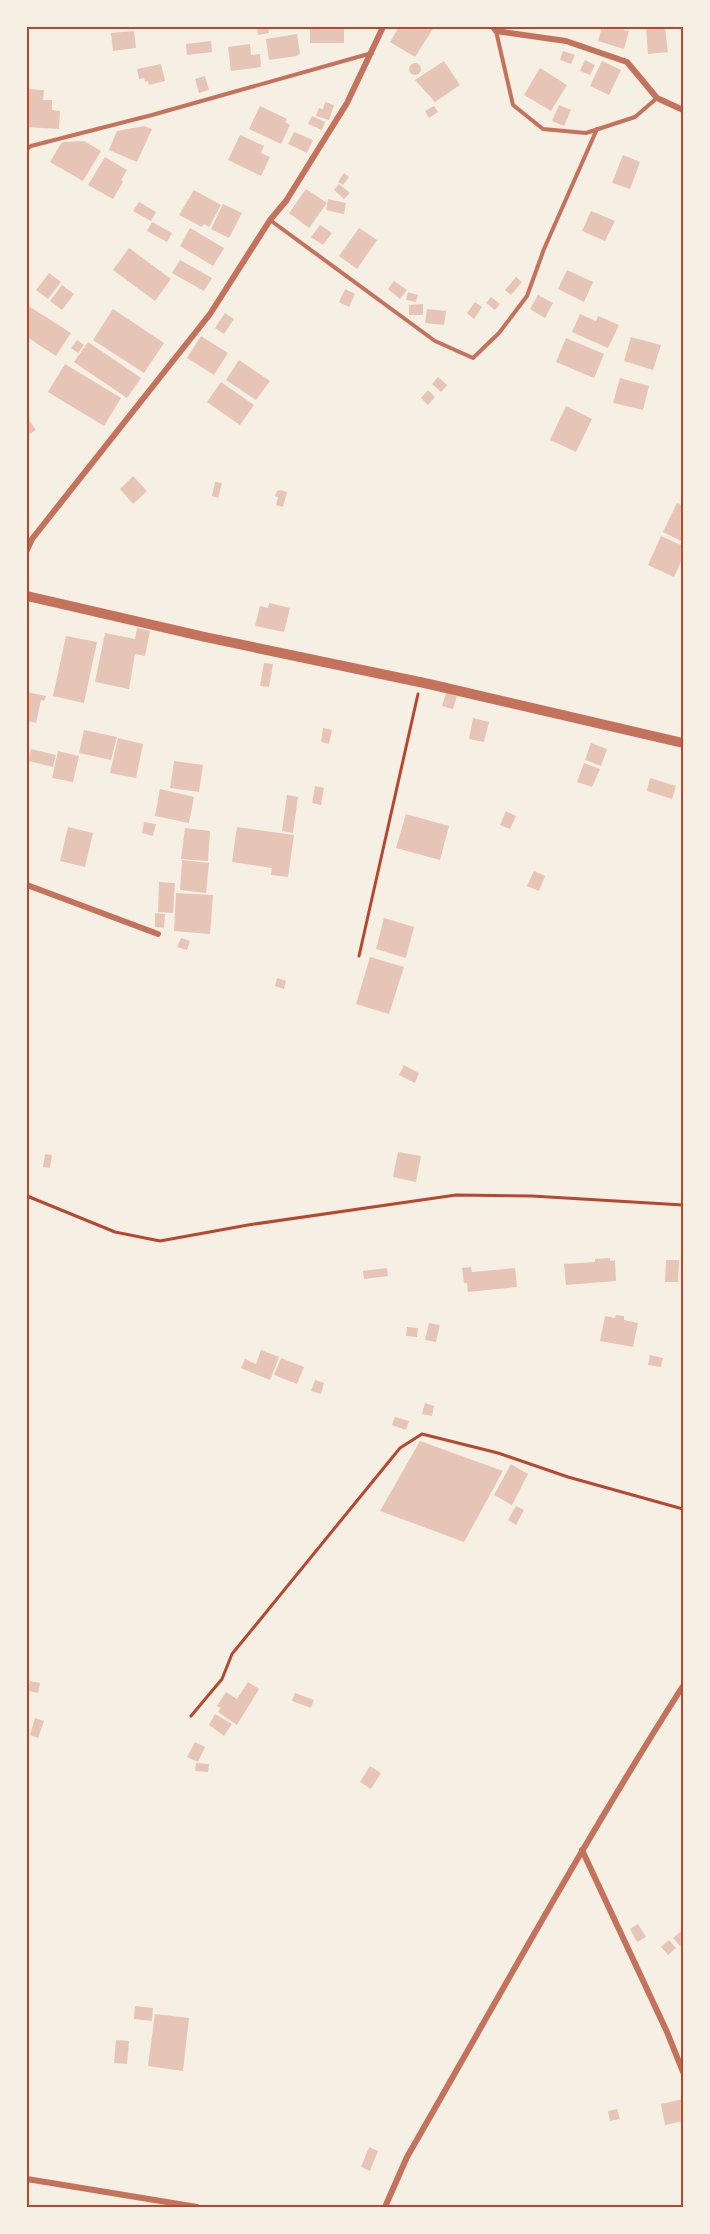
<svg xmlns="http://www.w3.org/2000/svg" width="710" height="2234" font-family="Ubuntu,sans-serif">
	<rect width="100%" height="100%" fill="#f6efe4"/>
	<g fill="#e6c5b7">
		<path d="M257 27H268L269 33 258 35Z"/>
		<rect x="310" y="27" width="34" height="16"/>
		<path d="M399 27H434L415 57 390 42Z"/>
		<path d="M602 27H624V30L629 31 624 49 598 41Z"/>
		<path d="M646 27H665L668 52 648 54Z"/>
		<path d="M134 31 136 48 113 51 111 33Z"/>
		<path d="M297 34 300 53 297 56 269 60 266 39Z"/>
		<path d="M211 41 212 52 187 55 186 44Z"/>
		<path d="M250 44 251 55 260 54 261 67 231 71 228 47Z"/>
		<path d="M563 51 575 55 571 64 560 60Z"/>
		<path d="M585 60 595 65 590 75 580 71Z"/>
		<path d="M444 61 460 85 435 102 415 80Z"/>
		<path d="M602 61 621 70 609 95 590 86Z"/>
		<circle cx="415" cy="69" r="6"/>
		<path d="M161 64 165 81 149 85 148 81 145 82 144 78 139 79 137 69Z"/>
		<path d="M540 68 567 85 551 111 524 95Z"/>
		<path d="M205 76 209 90 199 93 195 79Z"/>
		<path d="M27 89 44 90 43 100H52V110L60 111 59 129 27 127Z"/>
		<path d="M325 102 334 105 329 120 316 116 319 108 323 109Z"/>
		<path d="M559 105 571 110 564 126 552 121Z"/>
		<path d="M260 106 287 119 285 122 290 125 281 144 249 129Z"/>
		<path d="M434 106 438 112 429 118 425 111Z"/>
		<path d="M312 116 325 122 322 130 308 124Z"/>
		<path d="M144 126 152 129 137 162 109 150 117 131Z"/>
		<path d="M294 132 313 140 307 153 288 144Z"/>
		<path d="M240 135 264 146 261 153 270 157 261 176 228 160Z"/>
		<path d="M84 141 101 151 83 181 50 162 62 142Z"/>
		<path d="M623 155 640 162 630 189 612 183Z"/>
		<path d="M105 157 127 170 121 180 123 182 113 199 88 185Z"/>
		<path d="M344 173 349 177 343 185 338 182Z"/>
		<path d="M339 184 350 193 344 199 334 190Z"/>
		<path d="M306 189 327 203 309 228 289 213Z"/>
		<path d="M194 190 221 205 209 227 204 224 202 227 179 215Z"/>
		<path d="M328 199 346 203 344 214 326 210Z"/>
		<path d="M139 202 156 212 151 221 133 211Z"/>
		<path d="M223 204 242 213 229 238 211 229Z"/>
		<path d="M591 211 615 221 605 241 582 231Z"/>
		<path d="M152 222 172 233 167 242 147 231Z"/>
		<path d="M320 225 332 233 323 245 311 237Z"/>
		<path d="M190 228 224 248 213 266 180 246Z"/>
		<path d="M359 228 377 240 357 269 339 256Z"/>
		<path d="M129 248 171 279 155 301 113 270Z"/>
		<path d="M180 260 212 278 204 291 172 273Z"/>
		<path d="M567 270 593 282 584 302 558 289Z"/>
		<path d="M49 273 61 282 48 299 36 290Z"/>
		<path d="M516 277 522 282 511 295 505 290Z"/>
		<path d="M394 281 407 290 400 299 388 289Z"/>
		<path d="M62 285 74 294 62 310 50 301Z"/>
		<path d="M345 289 355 294 349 307 339 302Z"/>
		<path d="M408 292 418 295 416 302 406 300Z"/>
		<path d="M538 295 553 303 545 318 530 309Z"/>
		<path d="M491 297 500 304 495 310 486 303Z"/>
		<path d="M475 302 482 307 474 319 467 313Z"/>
		<path d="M423 304V315H409V305Z"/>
		<path d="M27 305 71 333 56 356 27 337Z"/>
		<path d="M113 309 164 343 144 373 93 340Z"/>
		<path d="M427 309 446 311 444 325 425 323Z"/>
		<path d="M225 313 234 319 224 334 215 328Z"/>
		<path d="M580 314 596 321 598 316 619 325 608 348 572 332Z"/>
		<path d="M201 336 228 353 214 375 187 358Z"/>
		<path d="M631 337 661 345 653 370 624 361Z"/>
		<path d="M566 338 604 354 594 378 556 362Z"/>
		<path d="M77 340 84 345 78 353 71 348Z"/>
		<path d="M88 342 141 378 127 398 74 362Z"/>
		<path d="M239 360 270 381 256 400 226 380Z"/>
		<path d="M65 364 121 398 104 426 48 392Z"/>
		<path d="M438 377 447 385 441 392 432 384Z"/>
		<path d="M620 378 649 386 643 410 613 403Z"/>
		<path d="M221 382 254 405 240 425 207 402Z"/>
		<path d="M428 390 435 397 428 405 421 398Z"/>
		<path d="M566 406 592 419 576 452 550 440Z"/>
		<path d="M27 417 36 430 28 435 27 433Z"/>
		<path d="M133 476 147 491 133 504 120 489Z"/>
		<path d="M215 482 222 483 218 498 212 496Z"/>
		<path d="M280 490 287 492 283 507 276 505 278 497 275 496 277 491Z"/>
		<path d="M677 503 683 506V542L663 532Z"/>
		<path d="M661 536 683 546V557L674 577 648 565Z"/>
		<path d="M269 603 290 608 284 632 255 626 260 606 268 608Z"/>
		<path d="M137 628 150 631 145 656 135 654 129 689 95 682 105 633 135 639Z"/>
		<path d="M66 636 97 642 84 703 53 696Z"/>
		<path d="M264 663 273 664 269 687 260 686Z"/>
		<path d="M27 692 46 696 44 701 41 700 36 723 27 721Z"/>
		<path d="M446 693 457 696 453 709 442 706Z"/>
		<path d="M473 718 489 722 484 742 469 739Z"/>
		<path d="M323 728 332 730 329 744 321 742Z"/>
		<path d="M84 730 117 737 111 760 79 753Z"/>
		<path d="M118 738 143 744 136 778 110 773Z"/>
		<path d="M591 743 607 749 601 766 585 760Z"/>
		<path d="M31 749 56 755 53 767 28 761Z"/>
		<path d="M58 751 79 756 73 782 52 778Z"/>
		<path d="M174 761 203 765 199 792 170 788Z"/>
		<path d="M584 763 600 769 592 787 577 782Z"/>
		<path d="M650 778 676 786 672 799 647 791Z"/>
		<path d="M315 786 324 788 321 805 312 803Z"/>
		<path d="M160 789 194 797 189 823 155 816Z"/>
		<path d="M287 795 298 797 293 833 282 831Z"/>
		<path d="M506 811 516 816 510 829 500 825Z"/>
		<path d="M406 814 449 826 440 860 396 848Z"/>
		<path d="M144 822 156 824 153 836 142 833Z"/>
		<path d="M68 827 93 833 85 867 60 861Z"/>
		<path d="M237 827 294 835 288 877 271 875 272 868 232 862Z"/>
		<path d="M185 828 210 831 208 861 181 859Z"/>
		<path d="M182 860 209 863 206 893 180 890Z"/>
		<path d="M534 871 545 876 539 891 527 886Z"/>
		<path d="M159 882 175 883 173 913 158 912Z"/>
		<path d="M176 893 213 895 210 934 174 931Z"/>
		<path d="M155 913 165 914 164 928 155 927Z"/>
		<path d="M384 918 414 927 406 958 376 949Z"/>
		<path d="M181 938 190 941 187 950 177 947Z"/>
		<path d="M370 957 404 967 389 1014 356 1004Z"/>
		<path d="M277 978 286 981 284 989 275 986Z"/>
		<path d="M404 1065 419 1073 415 1083 399 1075Z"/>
		<path d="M398 1152 421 1156 416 1182 393 1177Z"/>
		<path d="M45 1154 52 1155 50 1168 43 1167Z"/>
		<path d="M610 1258V1261L615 1260 616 1281 566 1285 564 1264 595 1262V1259Z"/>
		<path d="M666 1260H679L678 1282H665Z"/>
		<path d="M471 1267 472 1272 515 1268 517 1287 468 1292 467 1283H464L462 1268Z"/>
		<path d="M387 1268 388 1276 364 1279 363 1271Z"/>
		<path d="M616 1315 624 1316V1320L638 1323 633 1347 600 1341 605 1316 615 1318Z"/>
		<path d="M429 1323 440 1325 436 1342 425 1340Z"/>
		<path d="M407 1327 418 1328 417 1337 406 1336Z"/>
		<path d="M261 1350 279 1357 270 1380 241 1368 245 1359 256 1364Z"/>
		<path d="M650 1355 663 1358 661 1367 648 1365Z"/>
		<path d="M281 1358 304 1367 297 1384 274 1375Z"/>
		<path d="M315 1380 324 1383 321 1394 311 1391Z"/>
		<path d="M425 1403 434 1406 432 1416 422 1414Z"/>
		<path d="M395 1417 409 1421 406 1430 392 1425Z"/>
		<path d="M420 1441 503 1471 464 1542 380 1511Z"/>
		<path d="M511 1464 528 1474 512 1505 494 1495Z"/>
		<path d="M516 1506 524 1510 516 1525 508 1520Z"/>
		<path d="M30 1681 40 1683 38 1693 28 1691Z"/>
		<path d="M248 1682 259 1689 237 1725 218 1712 221 1708 217 1706 226 1692 237 1699Z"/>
		<path d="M295 1693 314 1700 311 1708 292 1701Z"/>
		<path d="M215 1714 232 1724 224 1736 209 1725Z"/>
		<path d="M35 1718 44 1721 38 1738 30 1735Z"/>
		<path d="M195 1742 205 1747 198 1762 187 1757Z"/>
		<path d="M196 1763 209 1764 208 1772 195 1771Z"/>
		<path d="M370 1766 381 1773 371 1789 360 1782Z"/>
		<path d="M638 1924 646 1937 637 1942 630 1929Z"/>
		<path d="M683 1930V1944L680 1946 673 1938Z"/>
		<path d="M669 1940 676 1948 668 1955 661 1947Z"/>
		<path d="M135 2006 153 2008 152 2021 134 2019Z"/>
		<path d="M155 2014 189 2018 183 2071 148 2066Z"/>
		<path d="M116 2040 129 2041 127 2064 114 2063Z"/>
		<path d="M683 2099V2121L665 2125 661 2104Z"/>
		<path d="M617 2109 620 2119 610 2121 608 2111Z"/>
		<path d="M369 2147 378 2151 370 2171 361 2167Z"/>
	</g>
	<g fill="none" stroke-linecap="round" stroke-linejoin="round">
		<g stroke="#b5482f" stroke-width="3">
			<path d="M359 956 418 694"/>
			<path d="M27 1196 115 1232 160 1241 248 1225 456 1195 532 1196 683 1205"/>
			<path d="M191 1716 222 1679 232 1654 400 1448 422 1434 498 1453 568 1477 683 1509"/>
		</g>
		<g stroke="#c5725c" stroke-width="4">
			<path d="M496 31 513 105 543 129 586 133 635 117 657 98"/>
			<path d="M27 149 31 146 152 115 372 53"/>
			<path d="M270 220 435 341 473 358 499 333 527 296 544 249 597 129"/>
		</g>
		<g stroke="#c5725c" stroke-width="6">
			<path d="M493 27 496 31 566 41 627 62 657 98 683 110"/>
			<path d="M27 550 32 539 210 314 270 220 286 201 347 103 383 27"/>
			<path d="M27 885 158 934"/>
			<path d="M582 1850 667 2032 683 2072"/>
			<path d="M27 2179 197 2207"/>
			<path d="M385 2207 407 2157C498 1999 585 1839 683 1686"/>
		</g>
		<path stroke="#c5725c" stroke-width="10" d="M27 596 205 637 429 684 683 743"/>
	</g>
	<rect width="710" height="2234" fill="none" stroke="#f6efe4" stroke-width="57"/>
	<rect x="28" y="28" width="654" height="2178" fill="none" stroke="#b5482f" stroke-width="2"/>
</svg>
